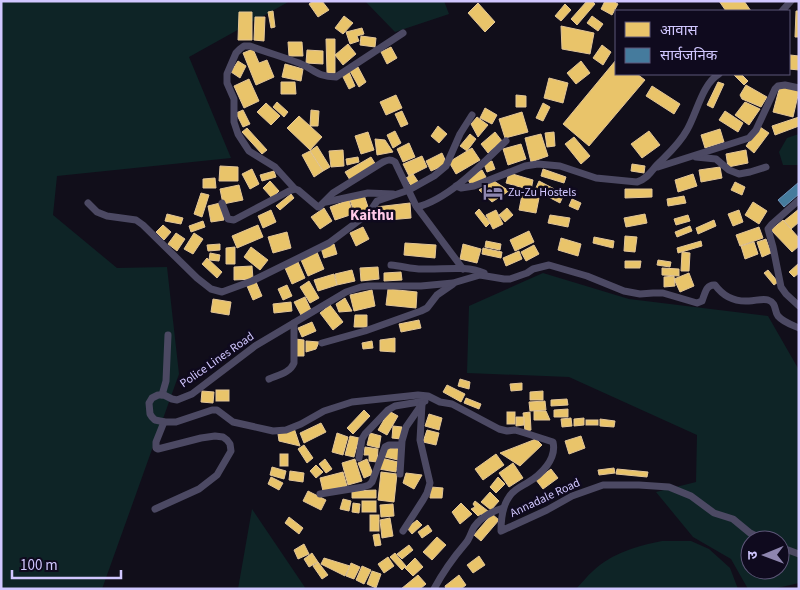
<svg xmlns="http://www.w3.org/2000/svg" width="800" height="590" font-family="'Source Sans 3','Noto Sans Devanagari',sans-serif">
	<rect width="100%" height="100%" fill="#110e1a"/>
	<g fill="#0e2426" fill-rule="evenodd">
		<path d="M1 1H290L189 57 231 158 57 176 53 215 117 268 167 267 179 374 102 589H1Z"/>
		<path d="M365 1H444L449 14 395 32Z"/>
		<path d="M799 134V165H783L779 152 787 138Z"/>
		<path d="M543 273 629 299 768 316 799 370V583L773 589H748L731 559 693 537 656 492 696 482 697 435 569 377 467 373 469 306ZM750 540H780V570H750Z"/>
		<path d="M252 509 306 589H238Z"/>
		<path d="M662 541H691L709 549 730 568 738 589H576C582 583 587 576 593 571 612 553 637 546 662 541Z"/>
	</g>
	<g fill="#e9c46a" stroke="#e2c597">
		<path d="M313 1H322L329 10 318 17 309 4Z"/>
		<path d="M587 1H592L595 4 577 25 571 19Z"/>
		<path d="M605 1H613L618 4 612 15 601 9Z"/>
		<path d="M719 1H744L751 11H726Z"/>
		<path d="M478 3 495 22 485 32 468 13Z"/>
		<path d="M565 4 571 10 561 21 555 16Z"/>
		<path d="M273 11 275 27 271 28 268 12Z"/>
		<path d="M796 11H799V37H795Z"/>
		<path d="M239 12H252V40H238Z"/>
		<path d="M344 16 353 23 343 34 335 28Z"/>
		<path d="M592 16 603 24 598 31 587 23Z"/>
		<path d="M255 17H265L264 41 254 40Z"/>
		<path d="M561 26 594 33 590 54 562 49Z"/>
		<path d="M362 28 364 34 357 36 359 41 350 44 346 32Z"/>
		<path d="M361 36 376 38 375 47 360 45Z"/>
		<path d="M326 39H335V73H327Z"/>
		<path d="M288 42H302L303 56H289Z"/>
		<path d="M348 44 356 54 343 65 335 55Z"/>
		<path d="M602 45 611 52 603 65 593 58Z"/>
		<path d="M391 47 397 58 387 64 381 52Z"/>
		<path d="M253 49 259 63 267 60 274 77 256 85 243 53Z"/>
		<path d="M307 50 323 51V64L306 63Z"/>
		<path d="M790 55 799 56V70L789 69Z"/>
		<path d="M616 60V74H637L645 80 589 146 563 124Z"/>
		<path d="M238 61 246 66 240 78 231 72Z"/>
		<path d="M581 61 590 73 576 84 567 73Z"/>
		<path d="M285 64 303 69 301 81 282 77Z"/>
		<path d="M358 67 366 82 359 87 350 71Z"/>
		<path d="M349 72 355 86 349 89 342 75Z"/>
		<path d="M733 74H741L748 81 744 85Z"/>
		<path d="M549 78 568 83 563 103 544 98Z"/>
		<path d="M249 79 259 101 244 108 234 86Z"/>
		<path d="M281 82H295L296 94H281Z"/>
		<path d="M718 82 724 84 713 108 707 105Z"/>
		<path d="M746 85 767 97 761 107 742 99 740 95Z"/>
		<path d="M652 86 680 104 674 114 646 96Z"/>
		<path d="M780 86 799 91 793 117 773 112Z"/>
		<path d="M396 95 402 108 386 115 380 102Z"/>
		<path d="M516 95 526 96V107H516Z"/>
		<path d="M277 102 288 112 284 117 273 107Z"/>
		<path d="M745 102 760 109 749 125 735 115Z"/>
		<path d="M266 103 280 116 271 125 257 112Z"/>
		<path d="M543 103 550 107 543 121 536 118Z"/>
		<path d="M485 108 497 115 492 124 480 118Z"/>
		<path d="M243 110 250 124 243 127 236 113Z"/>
		<path d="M311 110 319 111 318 126H310Z"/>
		<path d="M402 111 408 124 401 127 395 114Z"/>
		<path d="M725 111 743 123 738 132 719 120Z"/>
		<path d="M522 112 528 132 505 138 499 119Z"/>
		<path d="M299 116 322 137 310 150 287 128Z"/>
		<path d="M477 117 488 125 478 137 471 124Z"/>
		<path d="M799 117V126L775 135 772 126Z"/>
		<path d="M438 126 447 134 439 143 431 136Z"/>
		<path d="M760 127 769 133 754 153 746 146Z"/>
		<path d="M247 128 267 150 262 154 242 132Z"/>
		<path d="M720 129 724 142 705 148 701 135Z"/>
		<path d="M395 131 401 143 393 148 387 135Z"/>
		<path d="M649 131 660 145 642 158 631 144Z"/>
		<path d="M368 132 374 150 361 154 355 136Z"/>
		<path d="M495 132 502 141 488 153 481 144Z"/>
		<path d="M554 132 555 146 547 147 545 133Z"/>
		<path d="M470 134 476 139 467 151 460 146Z"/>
		<path d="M541 134 548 156 531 162 525 138Z"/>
		<path d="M574 137 590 156 581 164 565 144Z"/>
		<path d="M375 139 385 140 393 152 377 155Z"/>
		<path d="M409 143 415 157 403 162 397 149Z"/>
		<path d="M521 144 526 159 508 165 503 149Z"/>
		<path d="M317 146 330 167 323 171 310 151Z"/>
		<path d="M472 148 480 160 456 174 449 162Z"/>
		<path d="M343 150 344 166 331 167 329 151Z"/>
		<path d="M746 150 748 163 728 167 726 154Z"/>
		<path d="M310 151 323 171 314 177 302 155Z"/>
		<path d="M442 153 447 164 431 171 426 161Z"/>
		<path d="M422 156 427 167 409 176 403 164Z"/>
		<path d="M358 157 359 162 347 165 346 159Z"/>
		<path d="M371 157 376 165 350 180 345 172Z"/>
		<path d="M492 161 495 169 487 172 484 164Z"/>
		<path d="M632 164 645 166 644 173 631 171Z"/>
		<path d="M220 166 238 167V181H219Z"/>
		<path d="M720 167 722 178 701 182 699 170Z"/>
		<path d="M252 169 259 184 250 189 242 174Z"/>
		<path d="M543 169 566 177 564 183 541 176Z"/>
		<path d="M482 170 486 177 471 185 467 178Z"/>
		<path d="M274 171 276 177 262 181 260 175Z"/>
		<path d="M509 173 533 180 531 190 506 183Z"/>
		<path d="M413 174 419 183 412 187 406 178Z"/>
		<path d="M693 174 697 186 678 192 675 180Z"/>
		<path d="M215 178 216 188H203V179Z"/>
		<path d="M270 181 279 191 272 198 263 188Z"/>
		<path d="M494 181 509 191 492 202 479 190Z"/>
		<path d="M539 181 564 194 560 203 535 190Z"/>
		<path d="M735 182 745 187 742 195 731 190Z"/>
		<path d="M239 185 243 200 223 204 220 189Z"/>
		<path d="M625 189H652V197L625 198Z"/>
		<path d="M201 193 209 195 202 217 194 214Z"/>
		<path d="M291 194 294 198 280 210 276 206Z"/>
		<path d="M364 195 369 210 355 215 350 200Z"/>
		<path d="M522 195 539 198 536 213 519 210Z"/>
		<path d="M684 196 686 203 668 206 667 199Z"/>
		<path d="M572 199 581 203 578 210 569 206Z"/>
		<path d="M349 200 353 214 335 220 330 207Z"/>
		<path d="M753 202 767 211 759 224 745 215Z"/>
		<path d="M220 203 224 220 211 222 208 206Z"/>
		<path d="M410 203 411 218 377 221 376 207Z"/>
		<path d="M324 208 332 221 320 229 311 217Z"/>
		<path d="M507 208 513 215 505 222 499 215Z"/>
		<path d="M479 209 490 223 486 227 475 213Z"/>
		<path d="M799 209V222L791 229 784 221Z"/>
		<path d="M271 210 276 222 263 228 258 216Z"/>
		<path d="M496 210 503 224 493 229 486 215Z"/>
		<path d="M739 210 743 222 733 226 728 214Z"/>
		<path d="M167 214 183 218 181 224 165 221Z"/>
		<path d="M645 214 647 223 626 227 624 218Z"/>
		<path d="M550 215 570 218 568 227 548 223Z"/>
		<path d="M688 215 690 221 676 225 674 219Z"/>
		<path d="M714 220 716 226 698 234 696 228Z"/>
		<path d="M783 220 799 238V246L792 252 771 230Z"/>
		<path d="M203 221 205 227 191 232 189 226Z"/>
		<path d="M163 225 171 232 164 240 156 232Z"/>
		<path d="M258 225 263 237 237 248 232 236Z"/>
		<path d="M690 226 692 231 677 237 675 232Z"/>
		<path d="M363 227 369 239 356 246 350 233Z"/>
		<path d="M759 227 763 238 740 246 736 235Z"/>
		<path d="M529 231 534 242 515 251 510 240Z"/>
		<path d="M287 232 291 248 273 253 268 237Z"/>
		<path d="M176 233 185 239 177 251 168 244Z"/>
		<path d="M194 233 203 239 193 254 184 249Z"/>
		<path d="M625 236 637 237 635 252 624 251Z"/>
		<path d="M594 237 614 241 613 248 593 243Z"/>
		<path d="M561 238 581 244 578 256 558 250Z"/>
		<path d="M766 239 771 253 762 257 757 242Z"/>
		<path d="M486 241 501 244 500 250 485 247Z"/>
		<path d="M701 241 702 246 678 253 677 248Z"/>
		<path d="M754 242 758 254 745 259 741 246Z"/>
		<path d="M405 243 436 245 435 258 404 255Z"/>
		<path d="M220 244V250L208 251 207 245Z"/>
		<path d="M334 244 337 254 324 258 321 248Z"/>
		<path d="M463 244 481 249 477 263 460 259Z"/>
		<path d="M534 245 539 254 526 261 521 252Z"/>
		<path d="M235 247V264H226V248Z"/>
		<path d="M251 247 268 260 260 270 244 257Z"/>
		<path d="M483 248 502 252 501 258 482 254Z"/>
		<path d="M519 251 522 259 506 266 503 258Z"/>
		<path d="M317 252 324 269 308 276 301 260Z"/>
		<path d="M682 252 690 253 689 271H681Z"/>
		<path d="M210 253 220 255 219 261 209 260Z"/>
		<path d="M207 258 222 272 217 278 202 264Z"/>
		<path d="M658 260 671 262 670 267 657 265Z"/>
		<path d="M625 261H641L640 268H625Z"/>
		<path d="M298 262 305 278 292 284 285 268Z"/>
		<path d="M799 263V273L794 277 789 272Z"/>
		<path d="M252 266 253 279 234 280V267Z"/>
		<path d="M378 267 379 279 361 281 360 268Z"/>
		<path d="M662 268 679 269V276L662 275Z"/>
		<path d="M352 270 355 281 337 285 335 274Z"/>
		<path d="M768 270 778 282 774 285 764 273Z"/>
		<path d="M401 272 402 280 384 281V273Z"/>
		<path d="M689 273 694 286 680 292 674 279Z"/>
		<path d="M334 274 337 285 318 291 314 280Z"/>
		<path d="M674 276 675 286 664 287V277Z"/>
		<path d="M309 281 319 298 310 303 300 287Z"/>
		<path d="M256 282 262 296 253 300 247 286Z"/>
		<path d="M287 285 292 296 283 300 278 289Z"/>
		<path d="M388 289 417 292 416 308 386 305Z"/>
		<path d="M372 290 375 306 354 311 350 295Z"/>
		<path d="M305 297 311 310 301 315 294 302Z"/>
		<path d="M345 298 352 311 339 312 336 304Z"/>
		<path d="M213 299 231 302 229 315 211 312Z"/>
		<path d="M291 302 292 311 274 313 273 304Z"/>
		<path d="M330 305 343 322 333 330 320 313Z"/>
		<path d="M355 315H367V327H354Z"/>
		<path d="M419 320 421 328 401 332 399 324Z"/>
		<path d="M312 322 316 331 302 337 298 328Z"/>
		<path d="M395 338V352L380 351V340Z"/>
		<path d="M295 339 304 340V356H295Z"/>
		<path d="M306 341 319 342 316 349 306 352Z"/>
		<path d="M372 341 373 348 363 349 362 343Z"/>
		<path d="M460 379 470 382 469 389 458 386Z"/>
		<path d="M522 383V390L511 391 510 384Z"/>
		<path d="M447 385 465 394 461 402 443 392Z"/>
		<rect x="216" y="390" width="13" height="11"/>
		<path d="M202 391 214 392 213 403 201 402Z"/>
		<path d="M543 391V400H530V392Z"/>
		<path d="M466 398 481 404 479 409 464 403Z"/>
		<path d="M567 399 568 405 551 406V400Z"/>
		<path d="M545 401 546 410 530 411 529 402Z"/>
		<path d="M568 409V417H554V410Z"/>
		<path d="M364 410 370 416 353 434 347 428Z"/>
		<path d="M389 411 398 416 387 435 378 430Z"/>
		<path d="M534 411H546L550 420H534Z"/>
		<rect x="507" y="412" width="8" height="12"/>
		<path d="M530 412 531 430 525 431 523 413Z"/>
		<path d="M429 414 442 418 439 430 425 426Z"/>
		<path d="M516 417H524V425L516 426Z"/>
		<path d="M571 418 572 426 562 427 561 419Z"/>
		<path d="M584 418V425L574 426V419Z"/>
		<path d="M600 419 615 421 614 427 600 426Z"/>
		<rect x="586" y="420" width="12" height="5"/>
		<path d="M321 423 326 432 304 443 300 433Z"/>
		<path d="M393 426 402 427 401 439 392 438Z"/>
		<path d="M294 428 300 446 279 441 278 434Z"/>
		<path d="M427 430 439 433 436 445 423 442Z"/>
		<path d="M337 433 348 437 343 455 332 452Z"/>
		<path d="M370 433 381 436 379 448 367 445Z"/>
		<path d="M350 436 359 438 354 457 345 455Z"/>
		<path d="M581 436 585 448 569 454 565 441Z"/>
		<path d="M536 439 542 445 520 466 500 453Z"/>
		<path d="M304 445 313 458 307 463 298 449Z"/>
		<path d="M365 447 378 449 377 462 369 461V455H364Z"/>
		<path d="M386 447 400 449 398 460 385 457Z"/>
		<rect x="280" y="454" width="8" height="12"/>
		<path d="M496 454 504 465 483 480 475 469Z"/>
		<path d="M381 458 398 462 396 472 379 469Z"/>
		<path d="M325 459 332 469 326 473 319 464Z"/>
		<path d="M355 459 362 481 348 485 342 463Z"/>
		<path d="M367 459 373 474 364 478 358 463Z"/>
		<path d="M513 463 523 478 509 487 499 473Z"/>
		<path d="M316 465 323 472 316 478 310 471Z"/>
		<path d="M272 467 286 471 284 479 270 475Z"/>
		<path d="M614 468 615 473 599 475 598 470Z"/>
		<path d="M551 469 558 478 543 489 536 480Z"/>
		<path d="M617 469 648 472 647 477 616 474Z"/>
		<path d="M290 471 304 473 303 482 289 480Z"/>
		<path d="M343 472 347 486 323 491 320 478Z"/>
		<path d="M381 472 397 474 394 502 378 500Z"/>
		<path d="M406 473 422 475 414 489 403 483Z"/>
		<path d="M271 477 283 483 279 490 268 484Z"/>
		<path d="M498 477 505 484 496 493 490 487Z"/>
		<path d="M431 487 443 488 442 498H430Z"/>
		<path d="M376 490V498H352V491Z"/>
		<path d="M308 491 326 500 321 510 303 501Z"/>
		<path d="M490 492 499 501 491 510 481 502Z"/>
		<path d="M343 499 351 501 349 511 340 509Z"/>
		<rect x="362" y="501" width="14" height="11"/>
		<path d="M475 501 488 511 483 516 481 514 478 516 471 509 475 507 473 504Z"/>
		<path d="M353 503 360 504 359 513 352 512Z"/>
		<path d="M461 503 472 514 460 524 452 512Z"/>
		<path d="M393 504 394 516 381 517 380 505Z"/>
		<path d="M492 514 499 520 481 541 474 535Z"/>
		<rect x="370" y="515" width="9" height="16"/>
		<path d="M289 517 303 528 299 534 285 523Z"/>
		<path d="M390 518 393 536 382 538 380 520Z"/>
		<path d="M417 520 422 525 412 534 407 528Z"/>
		<path d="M428 525 432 531 422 538 418 532Z"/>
		<path d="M379 534 381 545 375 546 373 535Z"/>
		<path d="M437 537 446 545 432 560 423 552Z"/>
		<path d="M304 544 309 554 298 559 294 550Z"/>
		<path d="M409 545 413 550 402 559 397 554Z"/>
		<path d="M312 553 318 562 309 567 304 559Z"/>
		<path d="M395 553 406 566 402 570 390 557Z"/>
		<path d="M479 556 485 565 473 573 467 565Z"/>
		<path d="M388 557 394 566 384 573 378 564Z"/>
		<path d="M324 558 350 566 345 576 321 564Z"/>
		<path d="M415 558 423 567 413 576 405 568Z"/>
		<path d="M318 562 328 575 322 579 313 566Z"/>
		<path d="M351 563 360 567 354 579 346 576Z"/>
		<path d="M362 566 371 570 364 584 356 580Z"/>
		<path d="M372 571 381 574 376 588 367 584Z"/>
		<path d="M418 575 426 584 420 589H401Z"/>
		<path d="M459 575 466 585 461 589H446L445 586Z"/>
	</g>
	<path fill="#457b9d" stroke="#6f92ba" d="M799 182V194L784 207 778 200Z"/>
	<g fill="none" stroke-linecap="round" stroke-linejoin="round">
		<g stroke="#4c4963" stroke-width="7">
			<path d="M782 11 791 1"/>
			<path d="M696 157 716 159 729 170 739 174 750 172 766 167"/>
			<path d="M656 167H658L749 138 756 130 775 89 778 86 785 85 799 88"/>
			<path d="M456 186 461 188 474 186 525 166 538 164 560 166 596 178 637 182C648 179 652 169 660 162 670 152 680 143 687 130 697 113 702 84 719 74"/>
			<path d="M295 189 275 167 249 151 238 134 234 122V99L227 83V74L236 53 240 49 244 46H250C266 52 283 57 299 63 314 69 317 77 336 77L403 33"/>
			<path d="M799 200 772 224 768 229 773 247 781 287 786 294 799 306"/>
			<path d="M326 202 368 193 393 194"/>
			<path d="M88 203 97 212 107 216 136 220 143 225 197 278 211 289 222 292 252 281 329 243 369 213 377 201 409 190 434 176 446 166 460 134 472 115"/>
			<path d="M222 203 228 219 234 220 289 191 295 189 298 190 318 207H319L333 193 383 162C387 160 390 159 395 162L416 206 463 269"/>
			<path d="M417 207C449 199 482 164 506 141"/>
			<path d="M391 265C402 266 412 269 422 269 443 270 465 265 484 273"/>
			<path d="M322 343 365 331 421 311 427 308 437 295 453 284"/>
			<path d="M269 379C278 375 290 373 294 363V323"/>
			<path d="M162 395 166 381 168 335"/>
			<path d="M359 458 362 439 365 434 388 410 395 406 425 401"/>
			<path d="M400 474 402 441 406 427 422 404"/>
			<path d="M320 494 363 487 369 485 372 482 385 447 389 445H401"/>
			<path d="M155 509 199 489 217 475 231 451 230 444 227 440 223 437 215 436 201 438 158 449 156 448V442L164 422"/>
			<path d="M403 531 423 500 427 493 430 483 420 440 422 404"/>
			<path d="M764 540 750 533 733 519 714 513 691 496 669 487 639 485H603L572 496 547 510 501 531C501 520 502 507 509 497 513 490 520 487 527 483 541 475 557 459 553 442L525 433 515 430 507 431 499 429 452 404 440 402 428 396 418 395 352 402 324 411 301 424 286 430 273 431 233 422 217 410H212L176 422H165L155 420 152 417 150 414 149 403 152 398 158 395H164L172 399 177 400 192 394 255 346 346 292 361 287 368 286H421L453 283 480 275 504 279H510L527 273 533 269 549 265 587 276 624 291 640 294 653 293H663L697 303 702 301C705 294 706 284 715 285 723 296 735 302 749 301 755 301 763 298 768 300 777 303 774 311 778 316 783 322 792 325 799 328"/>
			<path d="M780 547 799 554"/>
			<path d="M434 589C443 572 453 558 465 544 470 539 471 532 474 527 481 517 493 511 503 508"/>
		</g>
	</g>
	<defs>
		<symbol id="hotel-bare" viewBox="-9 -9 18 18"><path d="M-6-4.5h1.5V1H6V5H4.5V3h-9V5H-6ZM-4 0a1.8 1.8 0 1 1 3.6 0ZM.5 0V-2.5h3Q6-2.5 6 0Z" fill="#8e86af" stroke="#0f0a1e" stroke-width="2.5" paint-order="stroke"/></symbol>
	</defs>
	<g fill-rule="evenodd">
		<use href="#hotel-bare" x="479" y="178" width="28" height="28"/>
	</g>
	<g text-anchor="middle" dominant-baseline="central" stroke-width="5" stroke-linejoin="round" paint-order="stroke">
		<g font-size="12" fill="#d1c7ff" stroke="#0f0a1e" text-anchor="start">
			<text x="508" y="192">Zu-Zu Hostels</text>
		</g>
		<g font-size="12" fill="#d1c7ff" stroke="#0f0a1e">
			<text transform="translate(217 360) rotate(-35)">Police Lines Road</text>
			<text transform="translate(545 498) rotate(-25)">Annadale Road</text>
		</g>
		<g font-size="15" font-weight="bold" fill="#ffc9e7" stroke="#0f0a1e">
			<text x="372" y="215">Kaithu</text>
		</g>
	</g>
	<rect width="800" height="590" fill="none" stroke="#d1c7ff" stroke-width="5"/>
	<rect x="615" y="10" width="175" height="65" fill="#0f0a1e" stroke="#5d5678"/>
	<rect x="625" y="22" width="25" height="15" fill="#e9c46a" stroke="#5d5678"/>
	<text x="660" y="35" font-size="15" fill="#d1c7ff">आवास</text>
	<rect x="625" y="48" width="25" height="15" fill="#457b9d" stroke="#5d5678"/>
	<text x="660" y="60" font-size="15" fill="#d1c7ff">सार्वजनिक</text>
	<g transform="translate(765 555) rotate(269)"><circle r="24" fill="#0f0a1e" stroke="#5d5678"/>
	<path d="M0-4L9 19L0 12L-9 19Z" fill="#8e86af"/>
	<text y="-8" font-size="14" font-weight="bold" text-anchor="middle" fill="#d1c7ff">उ</text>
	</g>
	<path d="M12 570v8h109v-8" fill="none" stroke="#d1c7ff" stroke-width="2.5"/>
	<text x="20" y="570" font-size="15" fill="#d1c7ff" stroke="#0f0a1e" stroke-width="4" paint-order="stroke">100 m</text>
</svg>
